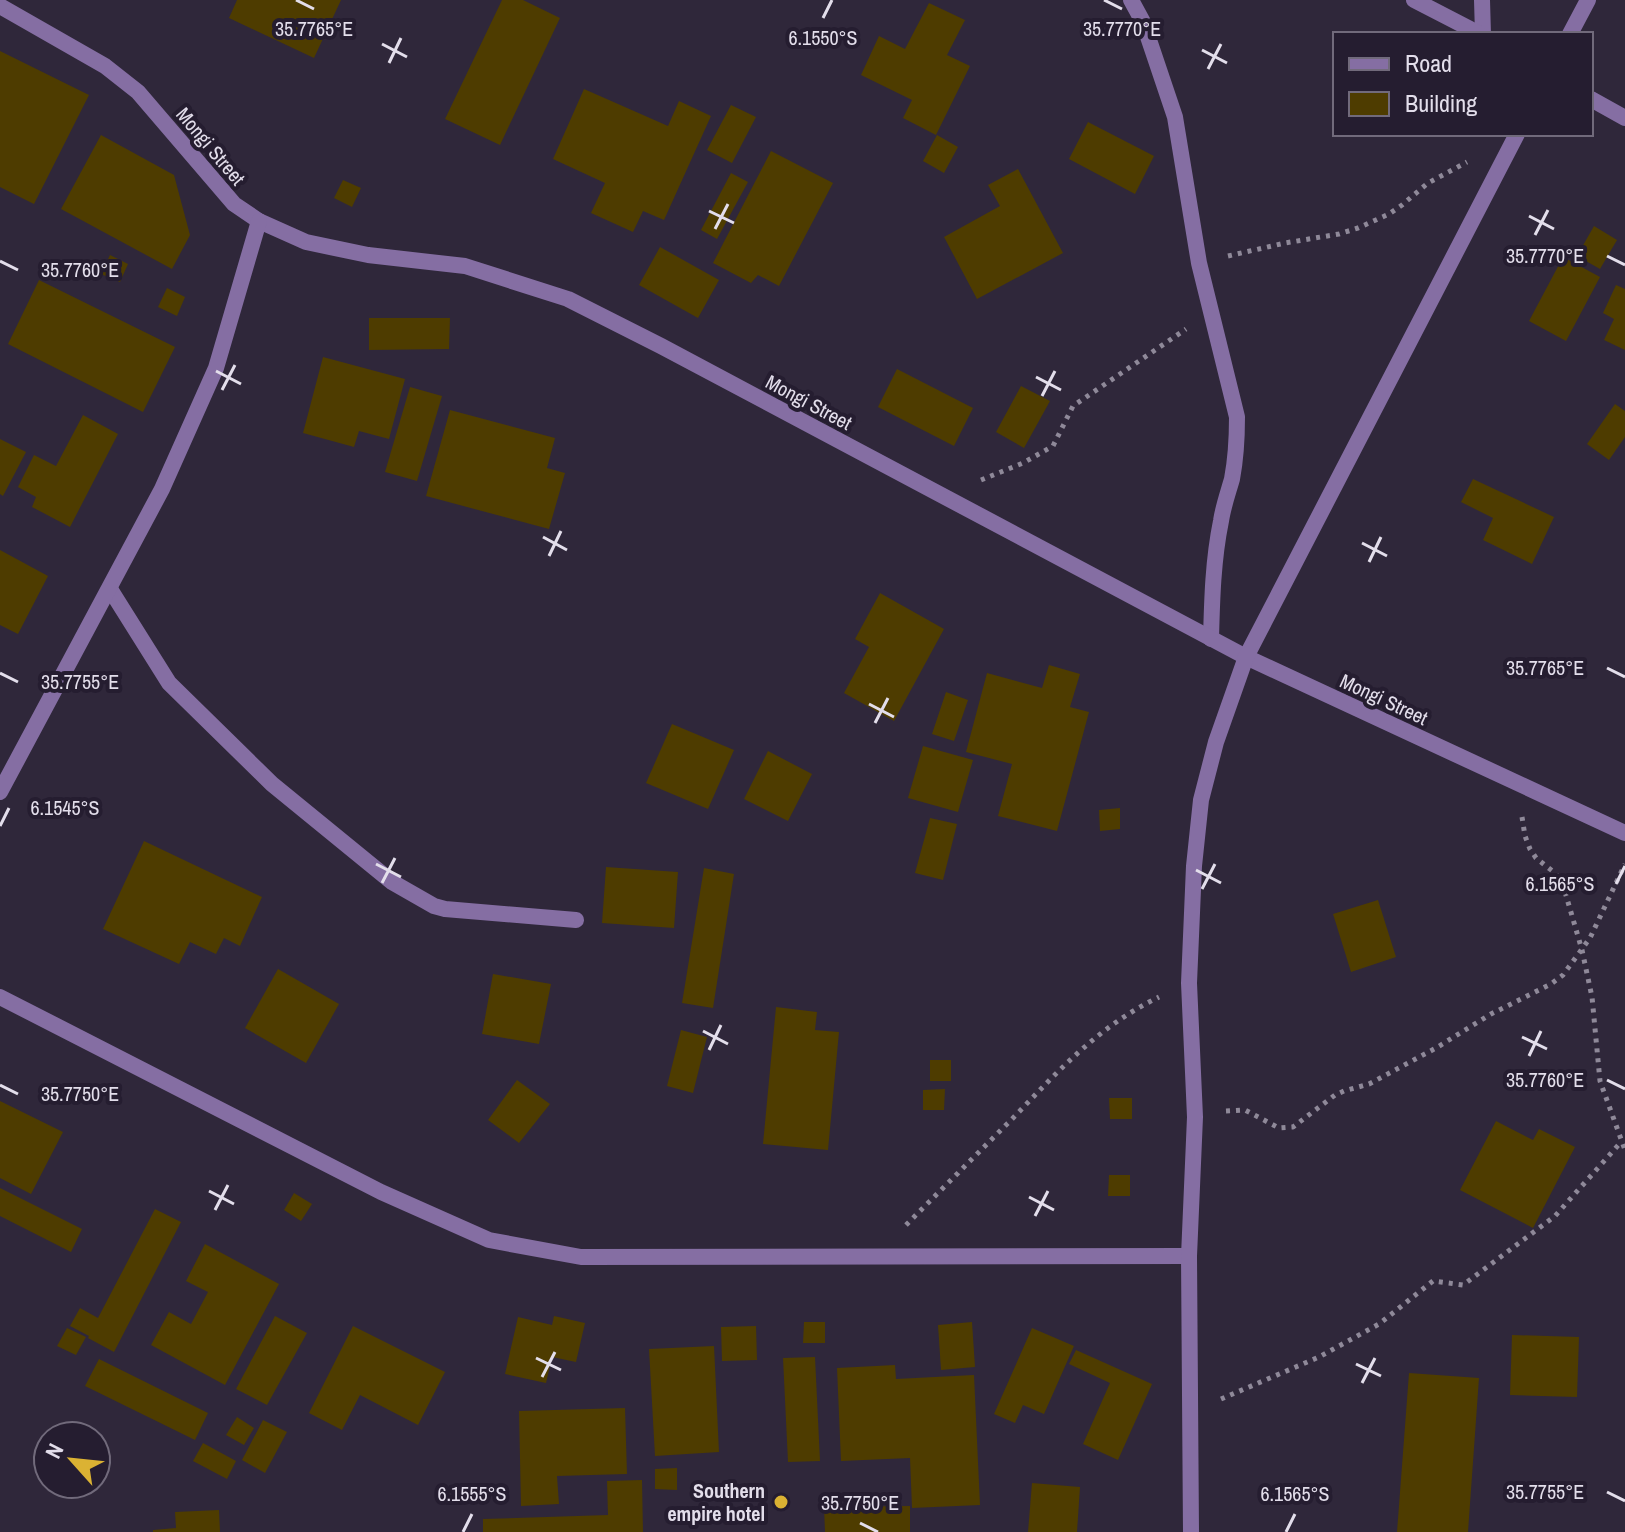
<svg xmlns="http://www.w3.org/2000/svg" width="1625" height="1532" font-family="'Archivo Narrow',sans-serif">
	<rect width="100%" height="100%" fill="#2f273a"/>
	<g fill="#4e3c00">
		<path d="M237 0H341L314 58 229 18Z"/>
		<path d="M502 0H523L560 18 500 145 445 119Z"/>
		<path d="M929 3 965 20 947 55 970 66 936 135 903 118 912 100 861 75 879 36 905 49Z"/>
		<path d="M0 51 89 95 34 204 0 187Z"/>
		<path d="M584 89 668 126 679 101 711 116 664 220 643 211 633 232 591 213 605 183 553 159Z"/>
		<path d="M731 105 756 117 732 163 707 150Z"/>
		<path d="M1088 122 1154 156 1135 194 1069 159Z"/>
		<path d="M101 135 174 175 190 235 172 269 61 209Z"/>
		<path d="M937 135 958 147 944 173 923 161Z"/>
		<path d="M771 151 833 183 779 286 758 275 751 283 713 263Z"/>
		<path d="M1018 169 1063 253 977 299 944 237 1000 206 988 185Z"/>
		<path d="M731 173 748 182 717 239 701 230Z"/>
		<path d="M343 180 361 188 352 207 334 198Z"/>
		<path d="M1594 226 1617 240 1600 269 1577 256Z"/>
		<path d="M660 247 719 280 698 318 639 285Z"/>
		<path d="M110 255 128 264 120 282 101 274Z"/>
		<path d="M1563 257 1600 277 1566 341 1529 321Z"/>
		<path d="M39 280 175 347 143 412 8 344Z"/>
		<path d="M1616 285 1625 289V350L1604 340 1614 319 1603 313Z"/>
		<path d="M167 288 185 297 177 316 158 307Z"/>
		<path d="M369 318H450L449 349 369 350Z"/>
		<path d="M323 357 405 379 389 439 359 431 354 447 303 433Z"/>
		<path d="M897 369 973 408 954 446 878 407Z"/>
		<path d="M1021 386 1050 401 1024 448 996 432Z"/>
		<path d="M410 387 442 396 417 481 385 472Z"/>
		<path d="M1615 404 1625 411V437L1609 460 1587 444Z"/>
		<path d="M450 410 555 438 547 468 565 473 549 529 426 496Z"/>
		<path d="M83 415 118 434 70 527 32 507 36 497 18 487 34 455 56 466Z"/>
		<path d="M0 439 26 452 3 496 0 494Z"/>
		<path d="M1473 479 1554 517 1532 564 1483 540 1493 518 1461 502Z"/>
		<path d="M0 550 48 576 18 634 0 625Z"/>
		<path d="M880 593 944 629 894 721 844 693 869 647 855 639Z"/>
		<path d="M1049 665 1080 674 1070 707 1089 712 1057 831 998 816 1012 764 966 752 987 673 1042 688Z"/>
		<path d="M946 692 968 700 954 741 932 734Z"/>
		<path d="M672 724 734 750 708 809 646 783Z"/>
		<path d="M923 746 973 760 958 812 908 798Z"/>
		<path d="M768 751 812 774 788 821 744 799Z"/>
		<path d="M1120 808V829L1100 831 1099 810Z"/>
		<path d="M930 818 957 824 943 880 915 873Z"/>
		<path d="M144 841 262 897 240 946 224 938 216 954 190 942 179 964 103 929Z"/>
		<path d="M606 867 678 872 674 928 602 923Z"/>
		<path d="M704 868 734 874 713 1008 682 1003Z"/>
		<path d="M1378 900 1396 957 1351 972 1333 914Z"/>
		<path d="M278 969 339 1004 306 1063 245 1028Z"/>
		<path d="M493 974 551 984 539 1044 482 1034Z"/>
		<path d="M776 1007 817 1012 815 1030 839 1032 828 1150 763 1144Z"/>
		<path d="M681 1030 707 1037 693 1093 667 1086Z"/>
		<rect x="930" y="1060" width="21" height="21"/>
		<path d="M517 1080 550 1104 519 1143 488 1120Z"/>
		<path d="M945 1089 944 1110H923V1090Z"/>
		<path d="M1109 1098H1132V1119H1110Z"/>
		<path d="M0 1101 63 1132 31 1194 0 1178Z"/>
		<path d="M1496 1121 1533 1140 1539 1129 1575 1147 1533 1228 1460 1190Z"/>
		<path d="M1109 1175H1130V1196H1108Z"/>
		<path d="M0 1188 82 1229 71 1252 0 1216Z"/>
		<path d="M294 1193 312 1204 301 1221 284 1210Z"/>
		<path d="M155 1209 181 1222 114 1352 88 1338 89 1336 70 1326 80 1308 98 1318Z"/>
		<path d="M205 1244 279 1284 225 1385 151 1345 169 1312 191 1324 208 1292 186 1281Z"/>
		<path d="M275 1316 307 1333 267 1405 236 1389Z"/>
		<path d="M554 1316 585 1323 576 1362 552 1357 546 1383 505 1374 518 1317 552 1325Z"/>
		<path d="M804 1322H825V1343H803Z"/>
		<path d="M972 1322 975 1367 941 1370 938 1325Z"/>
		<path d="M353 1326 445 1372 418 1425 360 1395 342 1430 309 1413Z"/>
		<path d="M756 1326 757 1360 722 1361 721 1327Z"/>
		<path d="M67 1328 86 1337 76 1355 57 1346Z"/>
		<path d="M1032 1328 1074 1346 1044 1414 1023 1405 1015 1423 994 1414Z"/>
		<path d="M1512 1335 1579 1337 1577 1397 1510 1395Z"/>
		<path d="M714 1346 719 1452 655 1456 649 1349Z"/>
		<path d="M1076 1350 1152 1384 1118 1460 1083 1444 1110 1383 1069 1364Z"/>
		<path d="M815 1357 820 1461 788 1462 783 1358Z"/>
		<path d="M99 1359 208 1413 195 1440 85 1386Z"/>
		<path d="M895 1365 896 1379 974 1375 980 1505 912 1508 910 1458 841 1461 837 1368Z"/>
		<path d="M1409 1373 1479 1378 1468 1532H1397Z"/>
		<path d="M625 1408 627 1474 557 1476 559 1504 521 1506 519 1411Z"/>
		<path d="M237 1417 254 1428 244 1445 226 1435Z"/>
		<path d="M263 1420 287 1432 265 1473 242 1460Z"/>
		<path d="M203 1443 236 1461 227 1479 193 1461Z"/>
		<path d="M677 1468V1490L655 1489V1469Z"/>
		<path d="M642 1480 643 1532H483V1519L608 1515 607 1481Z"/>
		<path d="M1032 1483 1080 1487 1077 1532H1028Z"/>
		<path d="M910 1506V1532H825L824 1507Z"/>
		<path d="M219 1510 220 1532H153V1530L176 1528 175 1512Z"/>
	</g>
	<g fill="none" stroke-linecap="round" stroke-linejoin="round">
		<g stroke="#8f8999" stroke-width="5" stroke-dasharray="4 6" stroke-linecap="butt">
			<path d="M1228 256 1285 243 1339 234 1358 228 1389 214 1402 205 1428 183 1467 162"/>
			<path d="M981 480 1023 463 1053 446 1073 406 1186 329"/>
			<path d="M1522 817 1525 836 1530 849 1536 858 1555 873 1563 885 1582 950 1592 997 1600 1081 1625 1150"/>
			<path d="M1226 1111 1245 1110 1279 1128 1293 1127 1335 1095 1344 1091 1369 1084 1436 1048 1491 1014 1551 984 1563 975 1590 938 1625 864"/>
			<path d="M906 1225C942 1189 978 1153 1014 1117 1059 1070 1099 1026 1159 997"/>
			<path d="M1221 1399 1319 1357 1379 1324 1433 1281 1463 1285 1555 1216 1622 1141"/>
		</g>
		<g stroke="#856ea3" stroke-width="16">
			<path d="M1131 0 1143 22 1175 117 1199 263 1237 417C1237 438 1236 458 1232 479 1228 493 1223 507 1221 521 1213 560 1212 600 1211 639"/>
			<path d="M1482 0 1483 34"/>
			<path d="M0 6 105 66 138 92 234 204 259 221 306 242 368 255 465 266 568 299 661 346 1246 657 1625 833"/>
			<path d="M1570 34 1588 0"/>
			<path d="M110 589 169 683 272 784 392 882 434 906 445 909 576 920"/>
			<path d="M0 792 162 489 216 368 259 221"/>
			<path d="M0 997 381 1192 489 1240 581 1257 1189 1256"/>
			<path d="M1191 1532 1189 1256 1195 1117 1189 983 1194 866 1201 800 1216 742 1246 657 1517 134"/>
		</g>
		<g stroke="#856ea3" stroke-width="16">
			<path d="M1414 0 1480 34"/>
			<path d="M1591 99 1625 118"/>
		</g>
	</g>
	<path fill="none" stroke="#e3deeb" stroke-width="3" d="M296 0 314 9M1104 0 1122 9M823 18 832 0M382 44 407 57M1202 50 1227 63M389 63 401 38M1208 69 1221 44M709 211 734 223M1529 216 1554 229M715 229 728 204M1535 235 1548 210M1607 256 1625 265M0 261 18 270M216 371 241 384M1036 377 1061 390M222 390 235 365M1042 396 1055 371M543 537 567 550M1362 543 1387 556M549 556 561 531M1369 562 1381 537M1607 668 1625 677M0 673 18 682M869 704 894 717M875 723 888 698M0 826 9 808M376 864 401 877M1196 870 1221 883M382 883 395 858M1616 884 1625 866M1202 889 1215 864M703 1031 728 1044M1522 1037 1547 1049M709 1050 721 1025M1529 1056 1541 1031M1607 1080 1625 1089M0 1085 18 1094M209 1191 234 1204M1029 1197 1054 1210M215 1210 228 1185M1035 1216 1048 1191M536 1358 561 1370M1356 1364 1381 1376M542 1377 555 1352M1362 1383 1375 1358M1607 1492 1625 1501M860 1523 878 1532M463 1532 472 1514M1286 1532 1295 1514"/>
	<circle fill="#dbb233" stroke="#251d30" stroke-width="3" cx="781" cy="1502" r="8"/>
	<g text-anchor="middle" dominant-baseline="central" stroke-width="8" stroke-linejoin="round" paint-order="stroke">
		<g font-size="20" fill="#e3deeb" stroke="#251d30">
			<text transform="translate(211 146) rotate(50)">Mongi Street</text>
			<text transform="translate(809 402) rotate(28)">Mongi Street</text>
			<text transform="translate(1384 699) rotate(25)">Mongi Street</text>
		</g>
		<g font-size="20" font-weight="bold" fill="#e3deeb" stroke="#251d30" text-anchor="end">
			<text x="765" y="1490">Southern<tspan x="765" dy="23">empire hotel</tspan></text>
		</g>
	</g>
	<g font-size="20" text-anchor="middle" fill="#e3deeb" stroke="#251d30" stroke-width="8" stroke-linejoin="round" paint-order="stroke">
		<text x="314" y="36">35.7765°E</text>
		<text x="1122" y="36">35.7770°E</text>
		<text x="823" y="45">6.1550°S</text>
		<text x="1545" y="263">35.7770°E</text>
		<text x="80" y="277">35.7760°E</text>
		<text x="1545" y="675">35.7765°E</text>
		<text x="80" y="689">35.7755°E</text>
		<text x="65" y="815">6.1545°S</text>
		<text x="1560" y="891">6.1565°S</text>
		<text x="1545" y="1087">35.7760°E</text>
		<text x="80" y="1101">35.7750°E</text>
		<text x="1545" y="1499">35.7755°E</text>
		<text x="472" y="1501">6.1555°S</text>
		<text x="1295" y="1501">6.1565°S</text>
		<text x="860" y="1510">35.7750°E</text>
	</g>
	<rect x="1333" y="32" width="260" height="104" fill="#251d30" stroke="#716a7b" stroke-width="2"/>
	<rect x="1349" y="58" width="40" height="12" fill="#856ea3" stroke="#716a7b" stroke-width="2"/>
	<text x="1405" y="72" font-size="24" fill="#e3deeb">Road</text>
	<rect x="1349" y="92" width="40" height="24" fill="#4e3c00" stroke="#716a7b" stroke-width="2"/>
	<text x="1405" y="112" font-size="24" fill="#e3deeb">Building</text>
	<g transform="translate(72 1460) rotate(297)"><circle r="38" fill="#251d30" stroke="#716a7b" stroke-width="2"/>
	<path d="M0-6L14 30L0 20L-14 30Z" fill="#dbb233"/>
	<text y="-12" font-size="22" font-weight="bold" text-anchor="middle" fill="#e3deeb">N</text>
	</g>
</svg>
